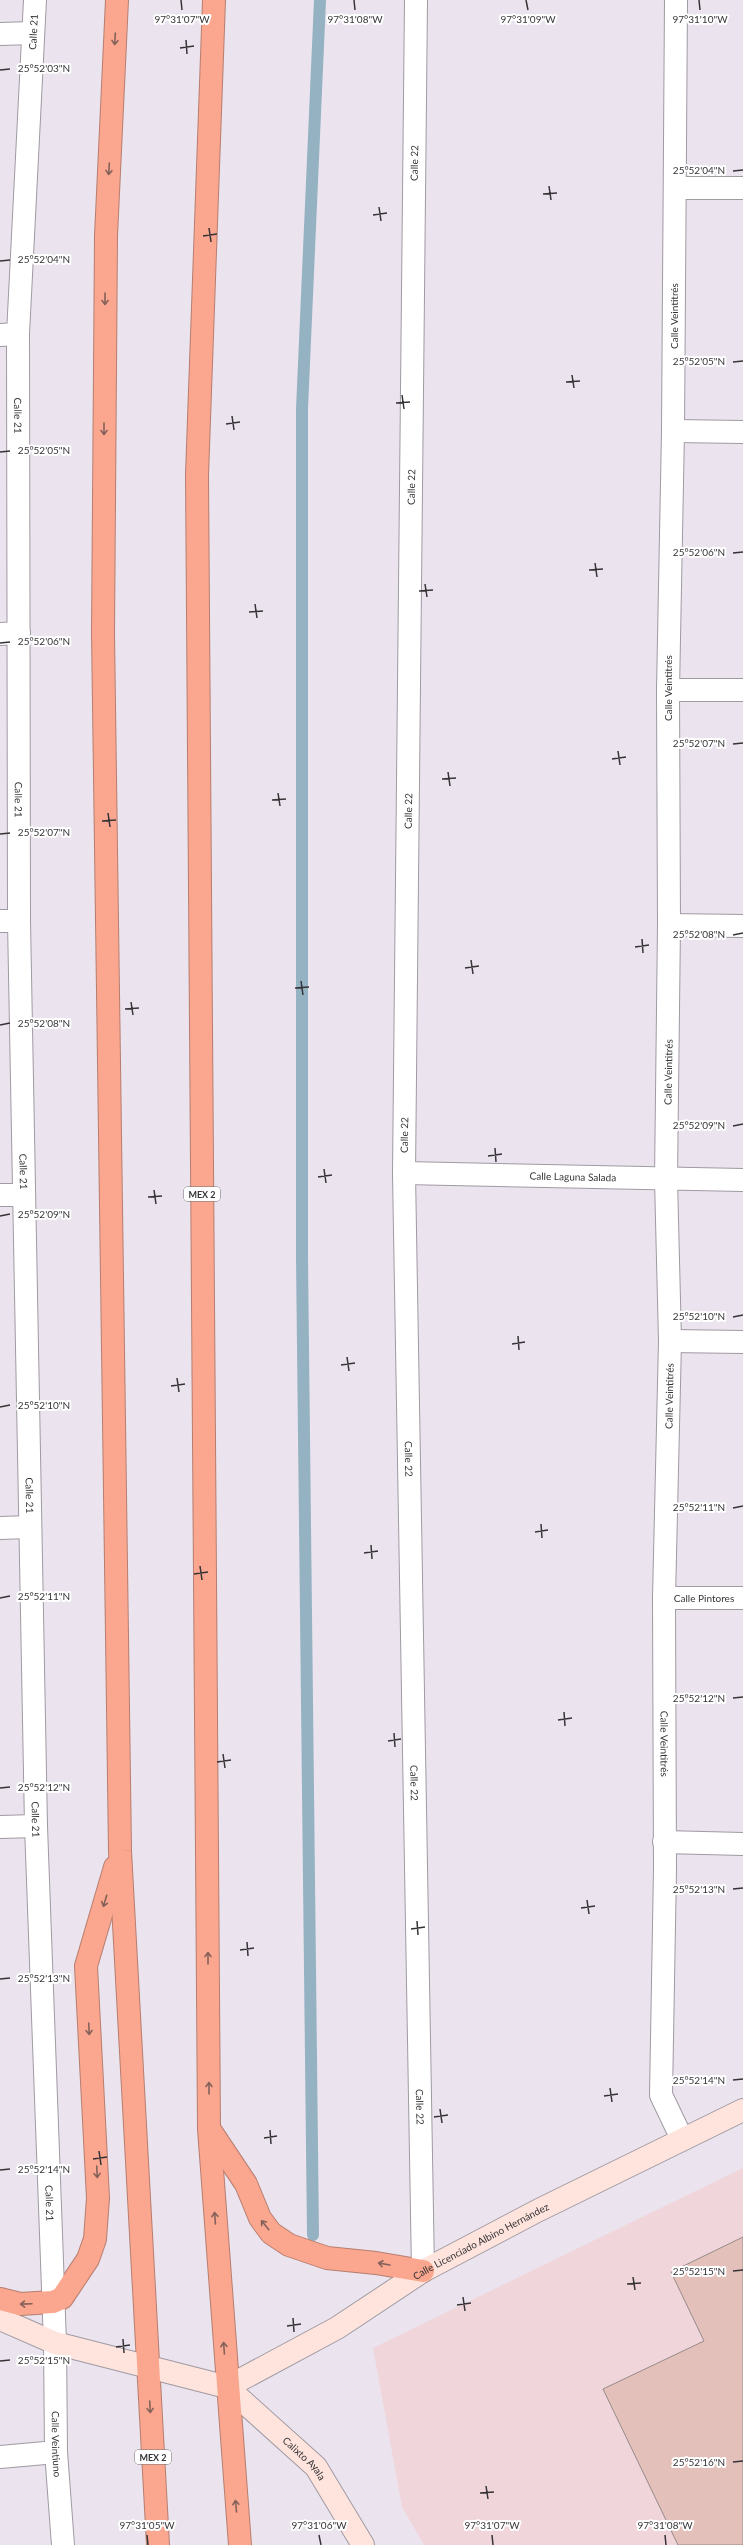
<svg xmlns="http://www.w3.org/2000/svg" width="743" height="2545" font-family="Lato,sans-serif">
	<rect width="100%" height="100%" fill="#ebe4ee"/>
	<path fill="#f0d5da" d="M743 2168V2545H424L402 2507 373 2348Z"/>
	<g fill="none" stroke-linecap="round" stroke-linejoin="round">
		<path stroke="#94b2c2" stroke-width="12" d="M313 2235 302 1258V409L320 0"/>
	</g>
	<path fill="#e3c1ba" stroke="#978b89" d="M743 2237V2545H678L603 2389 704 2341 671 2272Z"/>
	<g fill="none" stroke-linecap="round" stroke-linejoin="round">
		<defs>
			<g id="street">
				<path id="s1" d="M35 0 18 334 19 921 36 1826 55 2343 56 2452 63 2545"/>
				<path id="s2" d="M416 0 404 1173 423 2271"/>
				<path id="s3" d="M676 0 673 431 668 690 669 925 666 1179 670 1341 664 1598 665 1869 661 2095 682 2139"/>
				<path d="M0 34 33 33"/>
				<path d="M675 188H743"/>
				<path d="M0 335 18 334"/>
				<path d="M673 431 743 432"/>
				<path d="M0 634 19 633"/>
				<path d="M668 690H743"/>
				<path d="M0 921H19"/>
				<path d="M669 925 743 926"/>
				<path id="s4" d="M404 1173 743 1180"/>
				<path d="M0 1195H23"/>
				<path d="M670 1341 743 1342"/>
				<path d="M0 1528 30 1527"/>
				<path id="s5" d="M664 1598H743"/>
				<path d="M0 1827 36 1826"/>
				<path d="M664 1842 743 1844"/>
				<path d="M0 2457 56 2452"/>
			</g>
			<g id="secondary">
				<path id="s6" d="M0 2319 55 2343 227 2387 316 2467 363 2545"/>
				<path id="s7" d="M227 2387 337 2328 423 2271 539 2210 743 2110"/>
			</g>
			<g id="highway">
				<path d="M117 0 106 236 103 633 120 1851 158 2545"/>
				<path d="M214 0 197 475 209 2129 240 2545"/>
				<path d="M210 2130 246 2184 260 2218 271 2233 289 2245 327 2258 376 2263 423 2271"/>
				<path d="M0 2299 20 2304 53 2302 62 2298 88 2259 95 2239 98 2198 86 1966 115 1867"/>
			</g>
		</defs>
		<use href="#street" stroke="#a09aa3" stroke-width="24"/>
		<use href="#secondary" stroke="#a09aa3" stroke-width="24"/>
		<use href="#highway" stroke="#b67e70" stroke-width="24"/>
		<use href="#street" stroke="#fff" stroke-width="22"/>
		<use href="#secondary" stroke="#fee4dd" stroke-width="22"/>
		<use href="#highway" stroke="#fba68e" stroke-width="22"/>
	</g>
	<defs><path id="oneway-shaft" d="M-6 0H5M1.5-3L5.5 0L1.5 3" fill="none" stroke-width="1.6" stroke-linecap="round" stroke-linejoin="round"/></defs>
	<g stroke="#85625a">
		<use href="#oneway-shaft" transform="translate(115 39) rotate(93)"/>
		<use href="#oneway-shaft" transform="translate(109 169) rotate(93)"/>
		<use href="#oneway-shaft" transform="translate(105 299) rotate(90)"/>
		<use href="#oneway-shaft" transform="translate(104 429) rotate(90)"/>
		<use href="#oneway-shaft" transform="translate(105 1901) rotate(107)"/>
		<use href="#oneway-shaft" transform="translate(208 1958) rotate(-90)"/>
		<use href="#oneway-shaft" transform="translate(89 2029) rotate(87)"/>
		<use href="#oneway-shaft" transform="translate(209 2088) rotate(-90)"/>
		<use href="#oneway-shaft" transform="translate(97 2172) rotate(87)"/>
		<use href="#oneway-shaft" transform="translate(215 2218) rotate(-94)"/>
		<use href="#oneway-shaft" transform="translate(265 2225) rotate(-129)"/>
		<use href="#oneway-shaft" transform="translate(384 2264) rotate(-170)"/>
		<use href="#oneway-shaft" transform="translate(26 2304) rotate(178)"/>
		<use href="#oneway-shaft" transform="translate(224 2348) rotate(-94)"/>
		<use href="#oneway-shaft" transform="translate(150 2407) rotate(87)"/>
		<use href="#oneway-shaft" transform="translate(236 2506) rotate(-95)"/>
	</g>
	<path fill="none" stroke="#363437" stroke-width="1.5" d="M181 0 182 10M354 0 355 10M526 0 528 10M699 0 700 10M186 40 187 54M180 48 194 46M0 70 10 69M733 171 743 170M549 186 551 200M543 194 557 193M379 207 381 221M373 215 387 213M209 228 211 242M203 236 217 234M0 261 10 260M733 362 743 361M572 375 574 388M566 382 580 381M402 395 404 409M396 403 410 402M232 416 234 430M226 424 240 422M0 452 10 451M733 553 743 552M595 563 597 577M589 570 603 569M425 584 427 597M419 591 433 590M255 604 257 618M249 612 263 611M0 643 10 642M733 744 743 743M618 751 620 765M612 759 626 757M448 772 450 786M442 779 456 778M278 793 280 806M272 800 286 799M108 813 110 827M102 821 116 820M0 834 10 833M733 935 743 933M642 939 643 953M635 947 649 945M471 960 473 974M465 968 479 966M301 981 303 995M295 988 309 987M131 1002 133 1015M125 1009 139 1008M0 1025 10 1023M733 1126 743 1124M495 1148 496 1162M488 1156 502 1154M324 1169 326 1183M318 1177 332 1175M154 1190 156 1204M148 1197 162 1196M0 1216 10 1214M733 1317 743 1315M518 1336 519 1350M512 1344 525 1342M347 1357 349 1371M341 1365 355 1363M177 1378 179 1392M171 1386 185 1384M0 1407 10 1405M733 1508 743 1506M541 1524 542 1538M535 1532 548 1530M371 1545 372 1559M364 1553 378 1551M200 1566 202 1580M194 1574 208 1572M0 1598 10 1596M733 1698 743 1697M564 1712 565 1726M558 1720 572 1718M394 1733 395 1747M388 1741 401 1739M223 1754 225 1768M217 1762 231 1760M0 1788 10 1787M733 1889 743 1888M587 1900 589 1914M581 1908 595 1906M417 1921 418 1935M411 1929 425 1927M247 1942 248 1956M240 1950 254 1948M0 1979 10 1978M733 2080 743 2079M610 2088 612 2102M604 2096 618 2094M440 2109 442 2123M434 2117 448 2115M270 2130 271 2144M264 2138 277 2136M99 2151 101 2165M93 2159 107 2157M0 2170 10 2169M733 2271 743 2270M633 2277 635 2290M627 2284 641 2283M463 2297 465 2311M457 2305 471 2303M293 2318 294 2332M287 2326 301 2324M123 2339 124 2353M116 2347 130 2345M0 2361 10 2360M733 2462 743 2461M486 2486 488 2499M480 2493 494 2492M147 2535 148 2545M319 2535 321 2545M492 2535 493 2545M665 2535 666 2545"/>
	<g text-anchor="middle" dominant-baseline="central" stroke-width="4" stroke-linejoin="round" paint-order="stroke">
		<g fill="#fff" stroke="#727173" stroke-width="1">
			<rect x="184" y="1187" width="36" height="14" rx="3"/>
			<rect x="135" y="2450" width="36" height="14" rx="3"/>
		</g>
		<g font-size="9" font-weight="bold" fill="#363437">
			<text x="202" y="1194">MEX 2</text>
			<text x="153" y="2457">MEX 2</text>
		</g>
		<g font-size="10" fill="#363437" stroke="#fff">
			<text transform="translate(33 32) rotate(-87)">Calle 21</text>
			<text transform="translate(414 163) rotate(-89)">Calle 22</text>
			<text transform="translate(674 316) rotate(-90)">Calle Veintitrés</text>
			<text stroke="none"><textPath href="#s1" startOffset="416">Calle 21</textPath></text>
			<text transform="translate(411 487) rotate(-89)">Calle 22</text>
			<text transform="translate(668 688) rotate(-90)">Calle Veintitrés</text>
			<text stroke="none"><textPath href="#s1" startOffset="800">Calle 21</textPath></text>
			<text transform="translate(408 811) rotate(-89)">Calle 22</text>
			<text transform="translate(668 1072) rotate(-89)">Calle Veintitrés</text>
			<text transform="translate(404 1135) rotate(-89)">Calle 22</text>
			<text stroke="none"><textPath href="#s1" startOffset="1172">Calle 21</textPath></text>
			<text stroke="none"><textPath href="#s4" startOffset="169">Calle Laguna Salada</textPath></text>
			<text transform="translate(669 1396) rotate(-89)">Calle Veintitrés</text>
			<text stroke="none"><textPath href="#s2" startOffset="1459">Calle 22</textPath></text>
			<text stroke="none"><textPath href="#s1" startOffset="1496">Calle 21</textPath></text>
			<text stroke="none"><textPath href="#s5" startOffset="40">Calle Pintores</textPath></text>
			<text stroke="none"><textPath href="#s3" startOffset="1744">Calle Veintitrés</textPath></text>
			<text stroke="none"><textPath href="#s2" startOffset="1783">Calle 22</textPath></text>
			<text stroke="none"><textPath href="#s1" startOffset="1820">Calle 21</textPath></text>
			<text stroke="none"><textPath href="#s2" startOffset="2107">Calle 22</textPath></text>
			<text stroke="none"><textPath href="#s1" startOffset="2204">Calle 21</textPath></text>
			<text stroke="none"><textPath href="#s7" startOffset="293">Calle Licenciado Albino Hernández</textPath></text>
			<text stroke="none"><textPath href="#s1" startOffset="2445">Calle Veintiuno</textPath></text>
			<text stroke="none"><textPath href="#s6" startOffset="343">Calixto Ayala</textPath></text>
		</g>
	</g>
	<g font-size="10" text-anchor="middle" fill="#363437" stroke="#fff" stroke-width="4" stroke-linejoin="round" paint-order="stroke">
		<text x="182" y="23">97°31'07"W</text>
		<text x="355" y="23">97°31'08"W</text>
		<text x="528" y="23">97°31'09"W</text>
		<text x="700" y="23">97°31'10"W</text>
		<text x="44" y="72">25°52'03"N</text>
		<text x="699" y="174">25°52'04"N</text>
		<text x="44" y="263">25°52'04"N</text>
		<text x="699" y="365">25°52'05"N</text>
		<text x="44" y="454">25°52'05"N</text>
		<text x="699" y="556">25°52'06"N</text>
		<text x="44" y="645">25°52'06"N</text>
		<text x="699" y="747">25°52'07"N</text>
		<text x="44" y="836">25°52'07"N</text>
		<text x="699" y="938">25°52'08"N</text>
		<text x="44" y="1027">25°52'08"N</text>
		<text x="699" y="1129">25°52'09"N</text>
		<text x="44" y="1218">25°52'09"N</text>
		<text x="699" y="1320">25°52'10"N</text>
		<text x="44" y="1409">25°52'10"N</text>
		<text x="699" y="1511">25°52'11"N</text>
		<text x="44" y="1600">25°52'11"N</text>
		<text x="699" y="1702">25°52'12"N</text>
		<text x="44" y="1791">25°52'12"N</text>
		<text x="699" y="1893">25°52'13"N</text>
		<text x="44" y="1982">25°52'13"N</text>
		<text x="699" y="2084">25°52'14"N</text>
		<text x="44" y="2173">25°52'14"N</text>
		<text x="699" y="2275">25°52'15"N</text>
		<text x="44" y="2364">25°52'15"N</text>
		<text x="699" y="2466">25°52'16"N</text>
		<text x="147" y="2529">97°31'05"W</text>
		<text x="319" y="2529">97°31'06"W</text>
		<text x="492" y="2529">97°31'07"W</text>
		<text x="665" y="2529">97°31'08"W</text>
	</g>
</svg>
